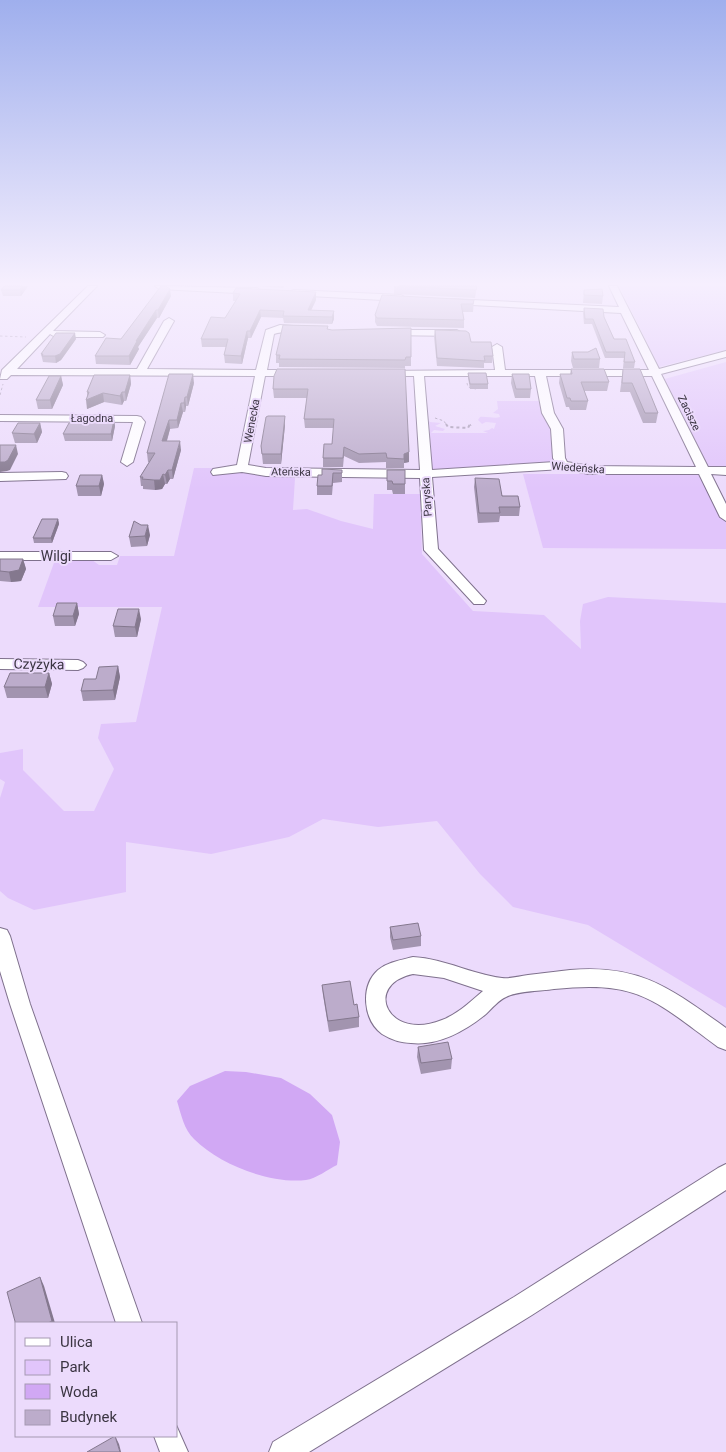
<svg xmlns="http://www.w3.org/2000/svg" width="726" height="1452" font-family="Roboto,sans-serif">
	<rect width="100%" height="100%" fill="#ecdbfc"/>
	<g fill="#e1c5fb">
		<path d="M619 286H726V350L659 367Z"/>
		<path d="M726 362V466L704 467 661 380Z"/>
		<path d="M497 401H543L553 425 556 462 433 471 429 467 428 420 430 422 441 423 435 426 445 429 443 431 434 430 431 433H488L483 431 489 430 492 428 494 429 496 423 486 422 482 424 478 420 480 417C486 416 495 419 500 417L499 414 493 413 498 409Z"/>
		<path d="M194 468H223L295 478 293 510 307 509 341 521 373 529 374 494H420L422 554 473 611 544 615 581 649 580 621 583 604 608 597 726 603V1008L588 925 513 907 480 874 437 821 378 827 323 819 289 837 211 854 126 842V892L34 910 8 898 0 891V798L5 782 0 779V753L23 749V770L64 811H94L114 769 98 738 101 724 136 722 162 607H38L55 560H92L99 565H117L120 556H174Z"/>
		<path d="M523 474H702L726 522V549L543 548Z"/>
	</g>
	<path fill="#d1a8f4" d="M225 1071 246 1072 281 1078 310 1094 332 1115 340 1142 337 1165C328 1169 316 1179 306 1180 270 1184 220 1165 194 1139 184 1130 181 1114 177 1101L190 1086Z"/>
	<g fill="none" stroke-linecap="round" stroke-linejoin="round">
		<defs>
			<g id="minor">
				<path d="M88 286H97L53 331 100 332 105 335 103 337H55L50 334 17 369H137L164 321 169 318 174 321 147 369 256 370 266 330 280 325 307 327 309 329C300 335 284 330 274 334L267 370H296L301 373 296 376H265L248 465 266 468 420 470 414 376H383L378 373 379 371 495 370 492 347 497 344 502 347 505 370H649L621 313 453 304 448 301 450 299 619 307 609 286H617L659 369 726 351V357L661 374 708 467H726V475L711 474 726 504V521L720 517 699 474H589L563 469 432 477 438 549 486 601 484 604H474L424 550 420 478 266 476 242 472 213 475 211 472 213 469 237 465 255 376 11 375 7 379H0L2 370ZM424 376H535L542 413 551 429 553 458 555 462 432 470ZM546 376H652L696 467 589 466 567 462 565 458 563 429 554 413Z"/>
				<path d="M155 286 257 288 261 291 257 294 159 289Z"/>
				<path d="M294 290 401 295 406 298 401 301 291 295V291Z"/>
				<path d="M389 330H457L462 333 457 336 386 335V331Z"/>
				<path d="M0 415 137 416 141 417 145 422 133 462 127 466 121 462 133 422 0 421Z"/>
				<path d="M62 472 66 473 68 476 66 479 0 481V473Z"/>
				<path d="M0 552H111L118 556 111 560H0Z"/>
				<path d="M0 659 78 660 83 662 86 665 83 668 78 670 0 669Z"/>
				<path d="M0 928 7 930 10 936 30 1004 142 1323H116L10 1004 0 971Z"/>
				<path d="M413 957C445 959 471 974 502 978 511 979 520 976 528 975 542 973 556 972 570 970 641 964 671 989 726 1028V1050L718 1047C654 1000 639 980 554 989 541 991 517 991 506 997 499 1000 492 1008 486 1014 465 1031 439 1046 411 1043 401 1043 390 1039 382 1034 363 1020 360 986 378 970 388 962 401 960 413 957ZM413 974 444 978 483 991C471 1001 458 1014 442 1020 388 1042 362 985 413 974Z"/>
				<path d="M726 1164V1190L532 1315 309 1452H269L273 1442 514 1297 718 1168Z"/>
				<path d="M176 1425 188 1452H160L154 1436H176Z"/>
			</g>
		</defs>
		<use href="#minor" stroke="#7f718d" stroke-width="2"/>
		<g stroke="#a99db6" stroke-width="1" stroke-dasharray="2.5 2.5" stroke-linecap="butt">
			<path d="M0 336 26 337"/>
			<path d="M467 383 468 387 476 389"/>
			<path d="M0 395 3 384"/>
			<path d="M435 418 444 421 447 426"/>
			<path d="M470 424 471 426"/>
		</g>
		<path stroke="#a99db6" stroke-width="2" stroke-dasharray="3 3" stroke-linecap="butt" d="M446 424 448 427 468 428 470 424"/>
		<use href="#minor" fill="#fff" fill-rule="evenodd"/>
	</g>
	<g fill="#a294af">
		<path d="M28 286 21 296H3L1 290Z"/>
		<path d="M254 286H284L283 288Z"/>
		<path d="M394 286H477L475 298 394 294Z"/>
		<path d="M584 290 603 296 602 304 583 303Z"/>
		<path d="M316 292V300L311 310 334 311V319L332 324 284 323 283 318 261 317 251 338H248L242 364 225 363 224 355 226 347H202L201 339 225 318 236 301H233V293Z"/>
		<path d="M171 296 159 318H157L138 347 139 349 130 365 96 364 95 356 121 339Z"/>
		<path d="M474 300 473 312H463L464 320V328L377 326 375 322V315Z"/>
		<path d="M584 308 604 317 614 339 635 362 634 368H623L624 358H605L592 324H584L583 313Z"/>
		<path d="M328 326V329L411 357V366H405V368L279 367V363H276V355Z"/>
		<path d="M435 330 493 356 492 363H484V368L437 366 434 337Z"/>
		<path d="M76 339 61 360 56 363 43 362 41 354Z"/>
		<path d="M572 352 600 359 599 368H573L571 361Z"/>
		<path d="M277 369 409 452V462L404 463V468H386V462L359 463 344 456 343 467H323V458L332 444 334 428H305L304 419 307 398H274L273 389Z"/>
		<path d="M571 369 609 382 607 391H584L588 401 586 410H570L569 407H566L559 383 560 374H570Z"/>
		<path d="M623 369 658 413 656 423H643L630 392H620Z"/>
		<path d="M468 373 488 384V389H470L468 378Z"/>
		<path d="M512 374 531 389 530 398H515L511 383Z"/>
		<path d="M130 375 131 384 126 401H124L122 405 104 402 87 409V392Z"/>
		<path d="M61 376 63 385 52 409H38L36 400Z"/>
		<path d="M194 383 188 406H186L185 412H183L178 428 170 429 167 441 181 450 173 479H170L167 484H165L162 489 155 490 143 489V486H141L140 477 149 462H148L147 453Z"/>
		<path d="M114 420 115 426 112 441H65L63 434Z"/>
		<path d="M40 423 42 432 37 443H15L12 433Z"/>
		<path d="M285 425 281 464H263L261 446Z"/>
		<path d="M342 470V482L333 483 332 495H317V486L322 475Z"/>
		<path d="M387 470 405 484V494H393L392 490H387Z"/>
		<path d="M102 475 104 484 101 496H78L76 486Z"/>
		<path d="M475 478 520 507 519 516H500L499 522 478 523 474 487Z"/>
		<path d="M58 519 59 524 52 543H34L33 538Z"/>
		<path d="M150 535 147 546 131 547 129 537Z"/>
		<path d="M0 559H23L26 569 21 581 11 582 0 581Z"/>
		<path d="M77 603 79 614 75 626H55L53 616Z"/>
		<path d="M141 619 137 637H115L113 626Z"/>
		<path d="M118 666 120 677 115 700 83 701 81 691Z"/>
		<path d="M49 673 52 684 48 698H7L4 687Z"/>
		<path d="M390 927 421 936V946L393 950 390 937Z"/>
		<path d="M322 985 354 1005 359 1017V1027L329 1032 323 995Z"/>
		<path d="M418 1047 452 1059 451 1069 421 1074 417 1057Z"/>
	</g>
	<g fill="#84788e">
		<path d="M22 286H28L21 296 20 290Z"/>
		<path d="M170 289 171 296 159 318 158 310Z"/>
		<path d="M316 292V300L308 317V310Z"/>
		<path d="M156 310 157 318 138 347 139 349 130 365 129 356 136 341Z"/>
		<path d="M260 310 261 317 251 338 250 331Z"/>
		<path d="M334 311V319L332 324V317Z"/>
		<path d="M247 331 248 338 242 364 241 356Z"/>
		<path d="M75 333 76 339 61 360 56 363 55 356Z"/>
		<path d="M193 374 194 383 188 406 187 397Z"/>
		<path d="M130 375 131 384 126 401 125 392Z"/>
		<path d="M61 376 63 385 52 409 50 400Z"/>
		<path d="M122 392 124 401 122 405 120 396Z"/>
		<path d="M103 393 104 402 87 409 86 400Z"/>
		<path d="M185 397 186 406 185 412 184 403Z"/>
		<path d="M181 403 183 412 178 428 177 420Z"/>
		<path d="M285 416V425L281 464V454Z"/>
		<path d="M114 420 115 426 112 441 111 434Z"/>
		<path d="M169 420 170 429 164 450 162 441Z"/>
		<path d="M40 423 42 432 37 443 34 434Z"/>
		<path d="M180 441 181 450 173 479 172 470Z"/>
		<path d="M16 445 18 454 10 470 7 471 0 472V462Z"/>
		<path d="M409 452V462L404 463V454Z"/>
		<path d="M168 470 170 479 167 484 165 475Z"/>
		<path d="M163 474 165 484 162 489 155 490 154 480Z"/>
		<path d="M102 475 104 484 101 496 99 486Z"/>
		<path d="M58 519 59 524 52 543 51 538Z"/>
		<path d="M148 525 150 535 147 546 145 536Z"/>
		<path d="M23 559 26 569 21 581 11 582 9 572Z"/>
		<path d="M77 603 79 614 75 626 73 616Z"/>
		<path d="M139 609 141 619 137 637 135 627Z"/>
		<path d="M118 666 120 677 115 700 113 690Z"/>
		<path d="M49 673 52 684 48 698 45 687Z"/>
		<path d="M40 1277 44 1286 55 1323H48Z"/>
		<path d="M115 1436 119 1444 121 1452H120Z"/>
	</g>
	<g fill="#bcaccb" stroke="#84788e">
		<path d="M4 286H22L20 290H1Z"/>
		<path d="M161 286H166L170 289 158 310H156L136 341H137L129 356H95L106 338 121 339Z"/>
		<path d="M399 286H477L476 290Z"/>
		<path d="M236 288 316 292 308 310 334 311 332 317 283 316 284 311 260 310 250 331H247L241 356 224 355 228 339H201L211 317 225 318 240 294 233 293Z"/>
		<path d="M602 289 603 296 584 295V290Z"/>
		<path d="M382 295 474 300 473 304H461L464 320 377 318 375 315Z"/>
		<path d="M584 308 603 309 604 317 614 339H626L635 362H624L625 352H606L593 319H585Z"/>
		<path d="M283 325 328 326 327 329 332 330 411 328V357H406L405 360 279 359 280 355H276Z"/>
		<path d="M435 330 466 331 469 333 471 342H491L493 356H484L485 361 437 358Z"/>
		<path d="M56 333H75L60 354 55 356H42L43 354H41Z"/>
		<path d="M596 348 600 359H574L572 352H588Z"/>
		<path d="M277 369H405L409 452 404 454V459L387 458 386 453 359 454 344 447 343 458H323L324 444H332L334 419H304L308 389H273L274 376Z"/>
		<path d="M571 369H604L609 382H581L588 401H571L570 398H567L560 374H572Z"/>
		<path d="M623 369H640L658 413H645L632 383H622Z"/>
		<path d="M468 373H486L488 384H470Z"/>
		<path d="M169 374H193L187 397H185L184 403H181L177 420H169L162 441H180L172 470H168L165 475 163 474 160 480H154L142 479 143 477H140L155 453H147Z"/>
		<path d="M512 374H529L531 389H516Z"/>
		<path d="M94 375H130L125 392H122L120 396 103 393 86 400 89 392H87Z"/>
		<path d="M49 376H61L50 400H36Z"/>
		<path d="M268 416H285L281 454H262L261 446 266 417Z"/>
		<path d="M114 420 111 434H63L69 423 73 421Z"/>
		<path d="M18 423H40L34 434 12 433Z"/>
		<path d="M0 445H16L8 460 5 462H0Z"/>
		<path d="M322 469 342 470V473H333L332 486H317L318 475H322Z"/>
		<path d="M387 470H405V484H393L392 481H387Z"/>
		<path d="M80 475H102L99 486H76Z"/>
		<path d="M475 478 499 479 502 496H518L520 507H499L500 513H479Z"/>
		<path d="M42 519H58L51 538H33Z"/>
		<path d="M134 521 141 525H148L145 536 129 537Z"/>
		<path d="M0 559H23L19 570 9 572 0 571Z"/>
		<path d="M57 603H77L73 616H53Z"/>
		<path d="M118 609H139L135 627 113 626Z"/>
		<path d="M118 666 113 690 81 691 84 679H96L99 667Z"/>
		<path d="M10 673H49L45 687H4Z"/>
		<path d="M418 923 421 936 393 940 390 927Z"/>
		<path d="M350 981 354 1005 357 1004 359 1017 328 1021 322 985Z"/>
		<path d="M448 1042 452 1059 421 1063 418 1047Z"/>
		<path d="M40 1277 52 1321 48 1323H16V1325L7 1292Z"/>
		<path d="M115 1436 120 1452H87Z"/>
	</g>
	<linearGradient id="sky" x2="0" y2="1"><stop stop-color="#9fafed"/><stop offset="0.58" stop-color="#f6effe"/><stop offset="1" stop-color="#f6effe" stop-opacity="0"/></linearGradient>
	<rect width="726" height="489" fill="url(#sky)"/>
	<g text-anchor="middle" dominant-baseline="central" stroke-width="4" stroke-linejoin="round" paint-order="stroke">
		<g font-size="11" fill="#3b3542" stroke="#ecdbfc">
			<text transform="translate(689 413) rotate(64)">Zacisze</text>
			<text x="92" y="418">Łagodna</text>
			<text transform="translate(252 421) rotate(-79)">Wenecka</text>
			<text transform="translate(578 468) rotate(4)">Wiedeńska</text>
			<text transform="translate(291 472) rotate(1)">Ateńska</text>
			<text transform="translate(427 497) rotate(-94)">Paryska</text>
		</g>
		<g font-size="14" fill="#3b3542" stroke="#ecdbfc">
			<text x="56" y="556">Wilgi</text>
			<text transform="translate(39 664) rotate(1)">Czyżyka</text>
		</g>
	</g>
	<rect x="15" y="1322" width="162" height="115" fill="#ecdbfc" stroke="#a599b2"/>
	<rect x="25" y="1338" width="25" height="8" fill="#ffffff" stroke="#a599b2"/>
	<text x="60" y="1347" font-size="15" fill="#3b3542">Ulica</text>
	<rect x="25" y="1360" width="25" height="15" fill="#e1c5fb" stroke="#a599b2"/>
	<text x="60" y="1372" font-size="15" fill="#3b3542">Park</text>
	<rect x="25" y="1384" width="25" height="15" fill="#d1a8f4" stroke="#a599b2"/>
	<text x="60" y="1397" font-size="15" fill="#3b3542">Woda</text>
	<rect x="25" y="1410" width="25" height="15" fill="#bcaccb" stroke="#a599b2"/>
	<text x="60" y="1422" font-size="15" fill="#3b3542">Budynek</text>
</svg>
